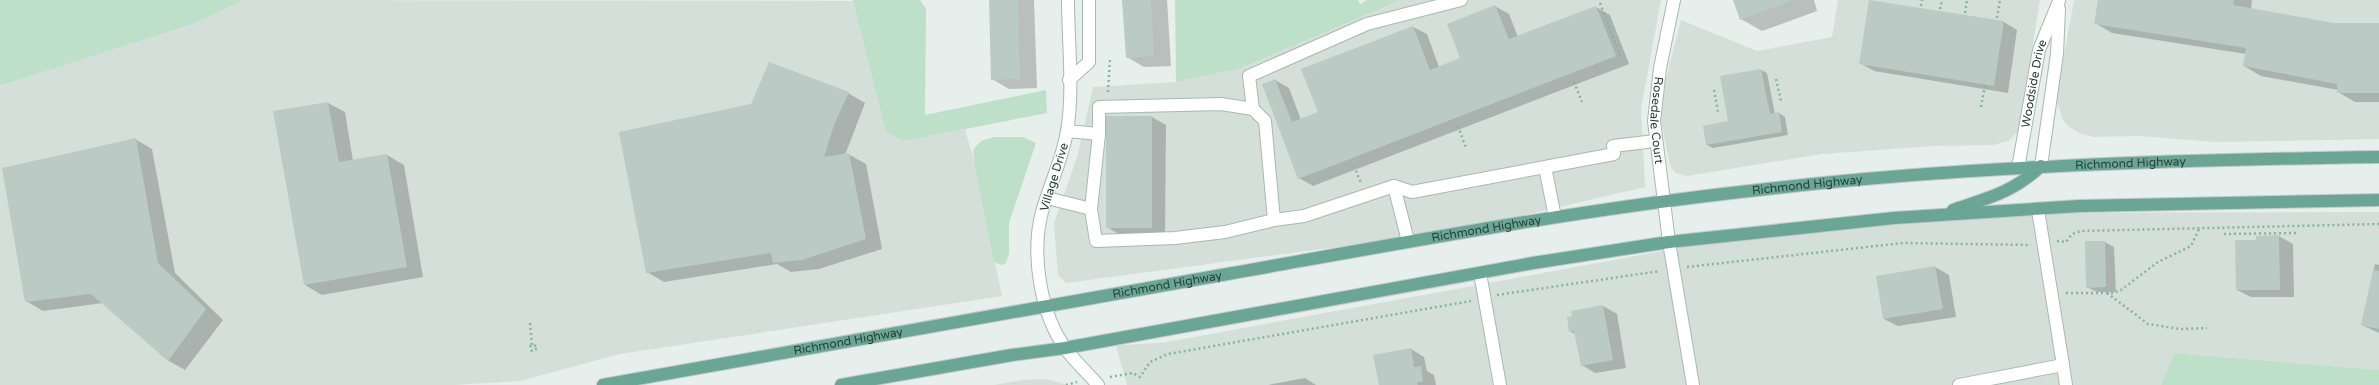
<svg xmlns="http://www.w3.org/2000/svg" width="2379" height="385" font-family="'Varela Round',sans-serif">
	<rect width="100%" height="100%" fill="#e6efeb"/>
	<g fill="#d4dfda">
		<path d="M244 0 854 1 904 141 965 129 974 161 1002 296 620 354 520 381 455 385H0V86L196 23Z"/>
		<path d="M1401 0H1661L1641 109 1645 187 1457 231 1066 283 1058 275 1054 223 1077 157 1093 87 1176 82 1239 69Z"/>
		<path d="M1838 0H2040L2018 132 2008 141 1993 145 1934 146 1822 154 1687 176 1675 173 1670 165 1660 117 1665 82 1681 20 1757 51 1832 37Z"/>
		<path d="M2074 0H2379V139L2216 142 2138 136 2093 137 2079 133 2068 126 2063 120 2056 99Z"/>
		<path d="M2379 212V370L2174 353 2161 385H1127L1116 346 1167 342 1712 242 1972 213Z"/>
		<path d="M1044 379 1069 385H994L1022 380Z"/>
	</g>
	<g fill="#bfe0c8">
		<path d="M0 0H244L196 23 0 86Z"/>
		<path d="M853 0H920L926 9 925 115 1046 90 1047 113 904 141 886 132Z"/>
		<path d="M1175 0H1358L1360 4 1367 0H1401L1239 69 1176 82Z"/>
		<path d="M994 137H1023L1036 143 1009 223V254L1006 263 1001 265 994 262 974 161 973 150 981 141Z"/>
		<path d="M2174 353 2379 370V385H2161Z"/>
	</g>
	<g fill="#0003">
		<path d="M990 0H1034L1037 88 1009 89 992 79Z"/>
		<path d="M1123 0H1167L1171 66 1144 67 1127 57Z"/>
		<path d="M1734 0H1814L1817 11 1762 31 1741 19Z"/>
		<path d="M2099 0H2252L2251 9 2334 24H2379V102H2355L2338 92V90L2261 76 2244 66 2246 54 2112 33 2095 23Z"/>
		<path d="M1495 6 1509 14 1518 37 1596 7 1610 15 1629 64 1313 186 1299 178 1263 84 1275 80 1289 88 1301 120 1319 113 1413 27 1427 34 1439 67 1461 59Z"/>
		<path d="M2004 22 2017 30 2008 93 1874 71 1860 63Z"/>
		<path d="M1761 70 1767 73 1775 114 1779 113 1785 117 1788 135 1713 148 1707 145 1729 122Z"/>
		<path d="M848 93 865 103 845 155 848 154 866 164 882 249 819 269 791 272 777 264 664 282 647 272Z"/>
		<path d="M328 103 345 112 353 161 387 155 404 165 423 277 322 295 305 285Z"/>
		<path d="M1152 117 1166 125 1165 236 1120 235 1107 227Z"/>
		<path d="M135 139 152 149 175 273 223 320 185 370 169 361 103 303 43 311 26 301Z"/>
		<path d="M2279 236 2293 244 2294 297H2251L2237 290Z"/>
		<path d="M2105 242 2114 247 2116 292H2097L2087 287Z"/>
		<path d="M2375 264 2379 265V333L2362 325Z"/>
		<path d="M1935 267 1949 275 1956 317 1898 326 1884 319Z"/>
		<path d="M1603 306 1617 314 1626 368 1595 373 1582 365 1576 335 1570 331Z"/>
		<path d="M1411 349 1424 357 1427 371 1434 375 1436 385H1380Z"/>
		<path d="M1305 378 1316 385H1268Z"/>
	</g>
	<g fill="#bbcac4">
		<path d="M989 0H1018L1020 79 991 80Z"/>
		<path d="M1122 0H1151L1154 56 1126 58Z"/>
		<path d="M1733 0H1789V2L1740 20Z"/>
		<path d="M1869 0 2004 21 1994 86 1859 64Z"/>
		<path d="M2098 0H2234L2233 5 2334 23H2379V93H2337V84L2243 66 2246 48 2094 24Z"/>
		<path d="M1495 5 1509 39 1596 6 1616 56 1298 179 1262 84 1275 79 1292 122 1318 112 1301 69 1413 26 1430 70 1460 58 1447 24Z"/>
		<path d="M769 62 849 92 834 125 824 157 849 153 866 239 802 260 773 263 771 253 646 273 619 132 751 104Z"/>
		<path d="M1761 69 1770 114 1779 112 1782 132 1706 145 1703 126 1728 121 1720 76Z"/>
		<path d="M328 102 339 162 387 154 407 267 304 285 273 111Z"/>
		<rect x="1106" y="116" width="46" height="112"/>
		<path d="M136 138 158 263 206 309 168 361 91 294 25 302 2 168Z"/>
		<path d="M2279 235 2280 290H2236L2235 240H2256V236Z"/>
		<path d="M2085 241H2105L2106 287 2086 288Z"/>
		<path d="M1935 266 1943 309 1883 319 1876 276Z"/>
		<path d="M2373 270 2379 271V329L2361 325Z"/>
		<path d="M1603 305 1613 360 1581 366 1574 331 1569 332 1567 317 1572 316 1571 311Z"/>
		<path d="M1411 348 1414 367 1421 366 1423 381 1417 383 1418 385H1379L1373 355Z"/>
	</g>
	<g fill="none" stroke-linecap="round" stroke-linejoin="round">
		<defs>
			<g id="minor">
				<path d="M1068 0C1068 41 1074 91 1067 131 1062 161 1050 183 1042 212 1031 253 1040 314 1066 349 1075 362 1088 373 1098 385"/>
				<path id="s1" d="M1674 0 1660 68 1654 121 1669 242 1693 385"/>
				<path d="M1069 80 1089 62V0"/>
				<path d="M1253 109 1249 76 1367 24 1461 0"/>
				<path d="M1067 131 1099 134"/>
				<path d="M2041 166 2057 54 2059 9"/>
				<path d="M1545 167 1555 217"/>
				<path id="s2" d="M2018 168 2039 50 2059 1"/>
				<path d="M1394 186 1408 241"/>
				<path d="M1047 198 1091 209 1096 241 1175 238 1225 232 1274 220 1304 216 1394 186 1412 192 1614 154 1613 146 1655 141"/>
				<path d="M1091 209 1099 134V107L1221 104 1253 109 1265 121 1274 220"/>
				<path d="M1480 273 1500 385"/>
				<path d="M2063 365 2066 385"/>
				<path d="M1959 385 2063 365 2038 210"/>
			</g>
			<g id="major">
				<path d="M1953 210C1988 198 2014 192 2041 166"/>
				<path id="s3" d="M603 385C813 347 1023 310 1233 273 1408 242 1582 209 1758 190 1964 166 2172 160 2379 157"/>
				<path d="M841 385 1012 355 1065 348 1533 263 1669 242 1894 218 2080 206 2379 200"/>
			</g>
		</defs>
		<use href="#minor" stroke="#a8b8b2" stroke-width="14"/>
		<use href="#major" stroke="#c2cac8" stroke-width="14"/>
		<g stroke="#86b3a5" stroke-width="2.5" stroke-dasharray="2 3" stroke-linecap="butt">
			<path d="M1600 3 1621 58"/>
			<path d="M1921 6 1922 0"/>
			<path d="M1940 9 1942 0"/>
			<path d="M1965 13 1967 0"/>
			<path d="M1997 18 2000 0"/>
			<path d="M1776 79 1781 101"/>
			<path d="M1574 82 1582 102"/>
			<path d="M1714 90 1718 112"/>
			<path d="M1108 92 1110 59"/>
			<path d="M1981 107 1985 85"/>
			<path d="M1458 126 1466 148"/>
			<path d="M1354 166 1361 183"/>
			<path d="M2224 234 2298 233"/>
			<path d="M2057 241 2066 242 2072 234 2081 231 2379 224"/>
			<path d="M1687 267 1903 243 2031 245"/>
			<path d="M2066 293H2114L2121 290 2158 262 2191 246 2200 227"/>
			<path d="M2107 293 2148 324 2180 329 2207 328"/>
			<path d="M1497 295 1660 271"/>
			<path d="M530 323 532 345"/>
			<circle cx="533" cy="348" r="3"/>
			<path d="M1110 377 1133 373 1140 377 1150 362 1168 354 1471 301"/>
			<path d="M1066 385 1077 382"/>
		</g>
		<use href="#minor" stroke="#fff" stroke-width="12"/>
		<use href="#major" stroke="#6aa596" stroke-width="12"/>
	</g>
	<g text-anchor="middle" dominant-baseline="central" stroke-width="3" stroke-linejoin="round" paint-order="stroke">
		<g font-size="12" fill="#24423a" stroke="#f7fbf9">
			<text stroke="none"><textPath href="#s2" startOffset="86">Woodside Drive</textPath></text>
			<text stroke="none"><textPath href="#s1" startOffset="122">Rosedale Court</textPath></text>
			<text stroke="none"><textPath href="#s3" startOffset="1545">Richmond Highway</textPath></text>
			<text transform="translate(1054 177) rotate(-73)">Village Drive</text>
			<text stroke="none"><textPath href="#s3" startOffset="1221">Richmond Highway</textPath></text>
			<text stroke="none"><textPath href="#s3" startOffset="897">Richmond Highway</textPath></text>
			<text stroke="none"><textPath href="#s3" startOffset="573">Richmond Highway</textPath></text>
			<text stroke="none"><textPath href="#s3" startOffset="249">Richmond Highway</textPath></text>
		</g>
	</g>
</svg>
